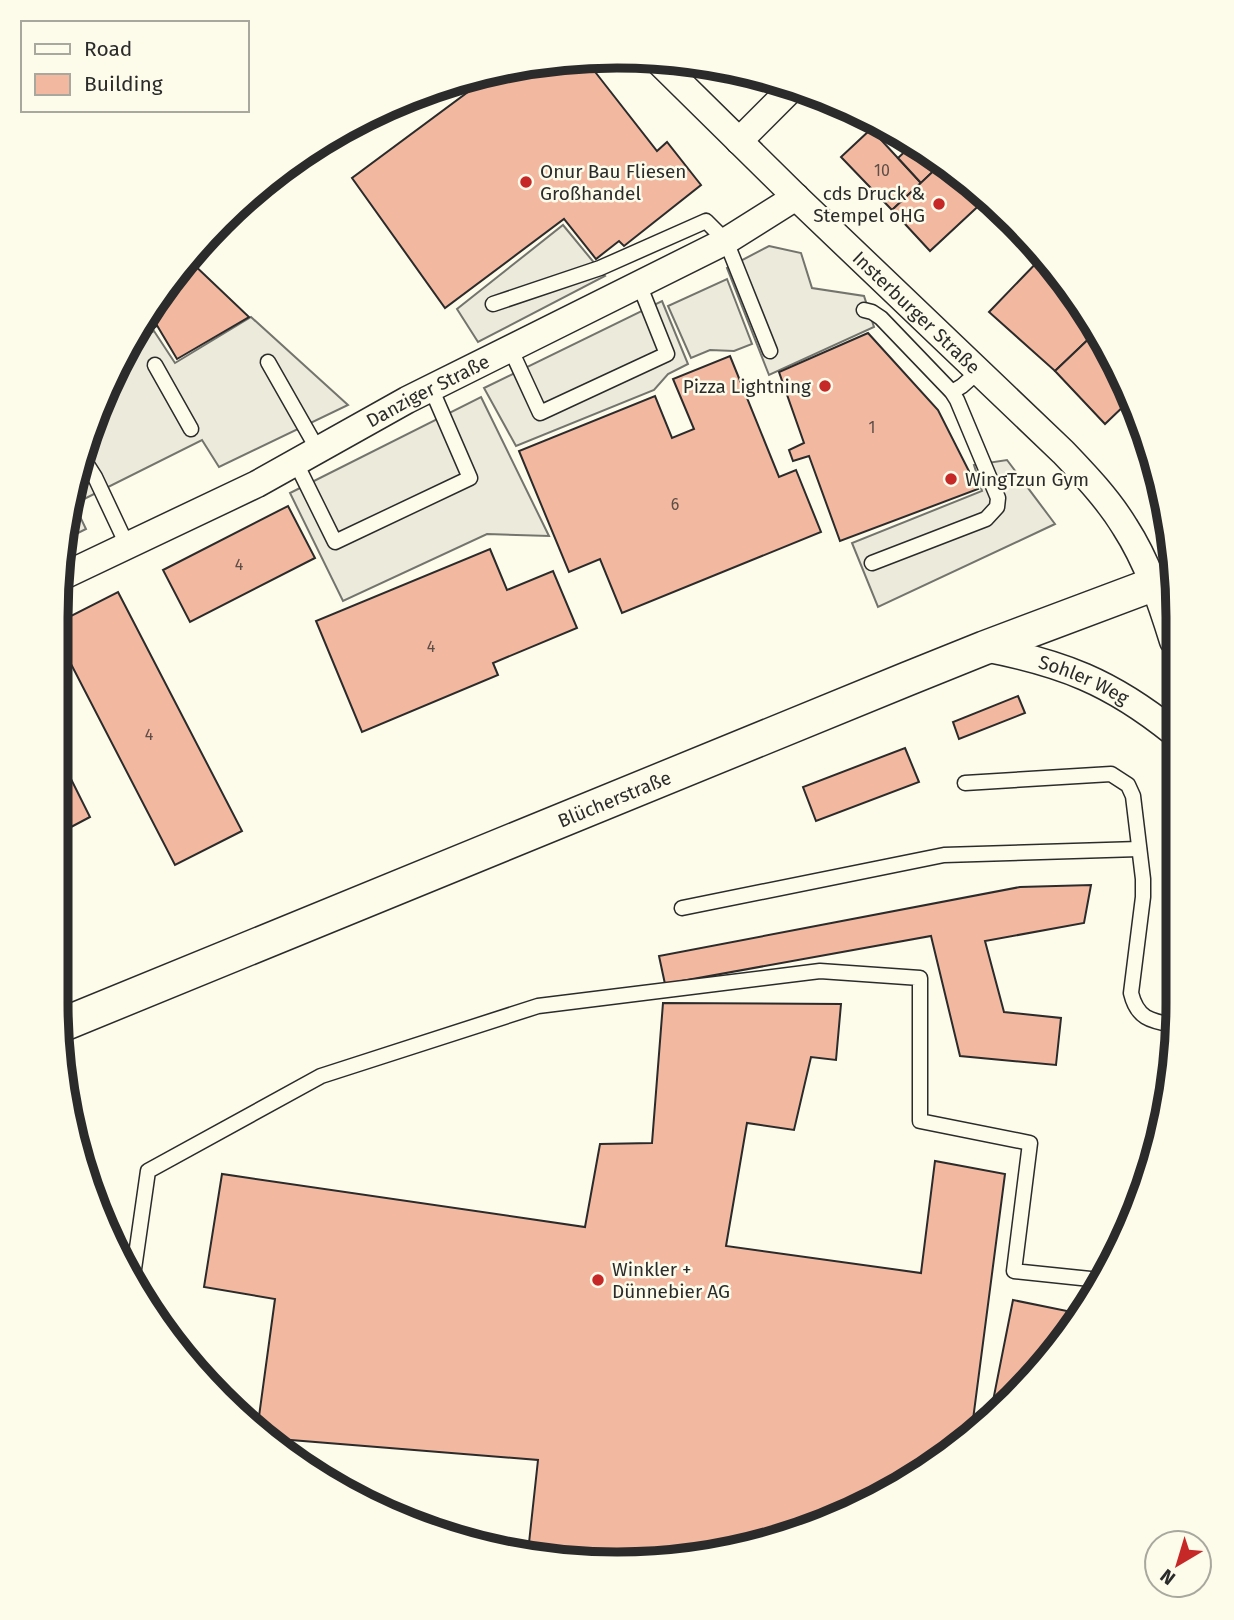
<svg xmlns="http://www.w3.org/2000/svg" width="1234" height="1620" font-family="'Fira Sans',sans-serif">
	<rect width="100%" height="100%" fill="#fdfbea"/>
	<g fill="#eceadb" stroke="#74746e" stroke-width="2">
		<path d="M563 225 605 276 478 342 457 309Z"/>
		<path d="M769 246 801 253 812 288 864 296 874 327 769 375 727 268Z"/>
		<path d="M727 279 752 344 734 351 710 350 691 358 668 306Z"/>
		<path d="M662 301 688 364 668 374 654 390 516 446 484 388Z"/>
		<path d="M251 317 348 405 219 467 202 440 74 504 86 529 64 540 75 471 114 369 127 348 154 331 175 363Z"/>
		<path d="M481 397 549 536 487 534 343 601 290 493Z"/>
		<path d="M1007 460 1055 524 878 607 852 543 982 491 974 465Z"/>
	</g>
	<g fill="#f2b8a0" stroke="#2b2b2b" stroke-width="2">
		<path d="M585 59 657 151 667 142 701 185 624 246 619 241 596 259 564 219 445 308 352 178 499 69 507 67Z"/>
		<path d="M499 69 475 87 468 79Z"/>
		<path d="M871 129 921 183 892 210 841 157Z"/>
		<path d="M914 143 928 150 943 162 921 183 898 158Z"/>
		<path d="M943 162 987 198 930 251 892 210Z"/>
		<path d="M1043 256 1083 305 1096 332 1055 371 989 312Z"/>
		<path d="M189 260 249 317 177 359 149 312 172 276Z"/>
		<path d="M149 312 157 326 131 341Z"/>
		<path d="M1096 332 1130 400 1105 424 1055 371Z"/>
		<path d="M868 333 938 410 978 489 840 541 809 456 793 461 789 450 804 443 779 372Z"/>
		<path d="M730 356 779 477 796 470 821 532 622 613 600 559 569 572 519 451 655 396 672 438 694 429 673 379Z"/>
		<path d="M288 506 315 558 190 622 163 570Z"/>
		<path d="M490 549 507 590 553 571 577 628 493 663 498 675 362 732 316 621Z"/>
		<path d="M118 592 242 831 175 865 57 637V623Z"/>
		<path d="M1018 696 1025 713 959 739 953 722Z"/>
		<path d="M905 748 919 782 816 821 803 787Z"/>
		<path d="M57 751 90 817 56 835Z"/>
		<path d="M1091 885 1084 923 985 941 1004 1012 1061 1018 1056 1065 960 1056 931 936 665 984 659 956 1020 887Z"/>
		<path d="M663 1003 841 1004 836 1060 811 1057 794 1130 747 1123 726 1246 921 1273 935 1161 1005 1174 971 1435 929 1469 798 1534 653 1563 507 1553 475 1542 528 1552 538 1460 266 1438 257 1431 275 1299 204 1287 222 1174 585 1227 600 1144 652 1143Z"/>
		<path d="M1013 1300 1067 1311 1061 1342 1014 1399 1003 1409 992 1406Z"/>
	</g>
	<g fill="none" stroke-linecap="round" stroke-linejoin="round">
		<defs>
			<g id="service">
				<path d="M493 304 600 268 706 221 726 241 770 351"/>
				<path d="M864 310 872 312 881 318 952 392 957 400 998 498 997 507 986 519 872 563"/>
				<path d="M510 348 540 413 667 354 639 284"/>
				<path d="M268 362 318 450"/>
				<path d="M155 365 191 429"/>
				<path d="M952 392 962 386 979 371"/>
				<path d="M81 455 95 477 127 545"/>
				<path d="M296 463 335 542 470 478 431 388"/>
				<path d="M965 783 1111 774 1128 785 1133 796 1143 879V897L1131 993C1137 1018 1150 1021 1173 1025"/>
				<path d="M682 908 944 855 1139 849"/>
				<path d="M191 1357 132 1283 148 1171 321 1076 538 1006 820 971 920 978V1121L1030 1143 1014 1271 1100 1280"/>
			</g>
			<g id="minor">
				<path id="s1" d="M657 60 796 197 1063 452C1085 475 1108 499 1125 527 1147 561 1161 602 1173 641"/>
				<path d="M739 141 793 87"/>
				<path id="s2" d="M57 579 257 484 407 400 726 241 796 197"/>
				<path id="s3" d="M984 648C1062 663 1111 682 1173 732"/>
				<path d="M1172 1082 1173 1074"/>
			</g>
			<g id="tertiary">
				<path id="s4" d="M59 1026 907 679 984 648 1173 577"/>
			</g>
		</defs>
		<use href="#service" stroke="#2b2b2b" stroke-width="17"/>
		<use href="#minor" stroke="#2b2b2b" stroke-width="29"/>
		<use href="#tertiary" stroke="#2b2b2b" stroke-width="36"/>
		<use href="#service" stroke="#fdfbea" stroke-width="14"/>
		<use href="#minor" stroke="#fdfbea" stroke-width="26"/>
		<use href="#tertiary" stroke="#fdfbea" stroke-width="33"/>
	</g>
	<g fill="#c62828" stroke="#fdfbea" stroke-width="2.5">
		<circle cx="526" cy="182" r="7"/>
		<circle cx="939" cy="204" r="7"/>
		<circle cx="825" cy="386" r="7"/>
		<circle cx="951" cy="479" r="7"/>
		<circle cx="598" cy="1280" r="7"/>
	</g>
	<g text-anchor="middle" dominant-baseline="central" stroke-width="5" stroke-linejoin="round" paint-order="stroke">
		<g font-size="16" fill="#5d4e48">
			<text x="882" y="170">10</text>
			<text x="872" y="427">1</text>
			<text x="675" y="504">6</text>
			<text x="239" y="564">4</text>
			<text x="431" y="646">4</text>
			<text x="149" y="734">4</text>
		</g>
		<g font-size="19" fill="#2b2b2b" stroke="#fdfbea" text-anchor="start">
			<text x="540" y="171">Onur Bau Fliesen<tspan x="540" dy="22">Großhandel</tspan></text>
			<text x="925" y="193" text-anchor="end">cds Druck &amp;<tspan x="925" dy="22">Stempel oHG</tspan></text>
			<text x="811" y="386" text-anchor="end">Pizza Lightning</text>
			<text x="965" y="479">WingTzun Gym</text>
			<text x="612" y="1269">Winkler +<tspan x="612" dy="22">Dünnebier AG</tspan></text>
		</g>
		<g font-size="19" fill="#2b2b2b" stroke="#fdfbea">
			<text stroke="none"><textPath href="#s1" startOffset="362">Insterburger Straße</textPath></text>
			<text stroke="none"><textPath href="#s2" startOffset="416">Danziger Straße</textPath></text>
			<text stroke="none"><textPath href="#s3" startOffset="105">Sohler Weg</textPath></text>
			<text stroke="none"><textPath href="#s4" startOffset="600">Blücherstraße</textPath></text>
		</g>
	</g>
	<path d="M0 0H1234V1620H0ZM617 68H617A549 549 0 0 1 1166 617V1003A549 549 0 0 1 617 1552H617A549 549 0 0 1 68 1003V617A549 549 0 0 1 617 68Z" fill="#fdfbea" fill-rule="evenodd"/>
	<path fill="none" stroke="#2b2b2b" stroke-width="9" d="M617 68H617A549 549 0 0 1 1166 617V1003A549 549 0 0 1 617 1552H617A549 549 0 0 1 68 1003V617A549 549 0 0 1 617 68Z"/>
	<rect x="21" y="21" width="228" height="91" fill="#fdfbea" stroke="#a9a89e" stroke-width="2"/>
	<rect x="35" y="44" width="35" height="10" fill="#fdfbea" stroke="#a9a89e" stroke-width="2"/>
	<text x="84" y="56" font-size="21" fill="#2b2b2b">Road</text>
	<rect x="35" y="74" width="35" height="21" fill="#f2b8a0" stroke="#a9a89e" stroke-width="2"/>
	<text x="84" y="91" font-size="21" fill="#2b2b2b">Building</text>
	<g transform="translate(1178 1564) rotate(218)"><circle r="33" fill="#fdfbea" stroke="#a9a89e" stroke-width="2"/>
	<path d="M0-5L12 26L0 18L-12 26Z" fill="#c62828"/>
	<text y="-10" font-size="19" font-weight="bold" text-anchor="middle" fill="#2b2b2b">N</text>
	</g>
</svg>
